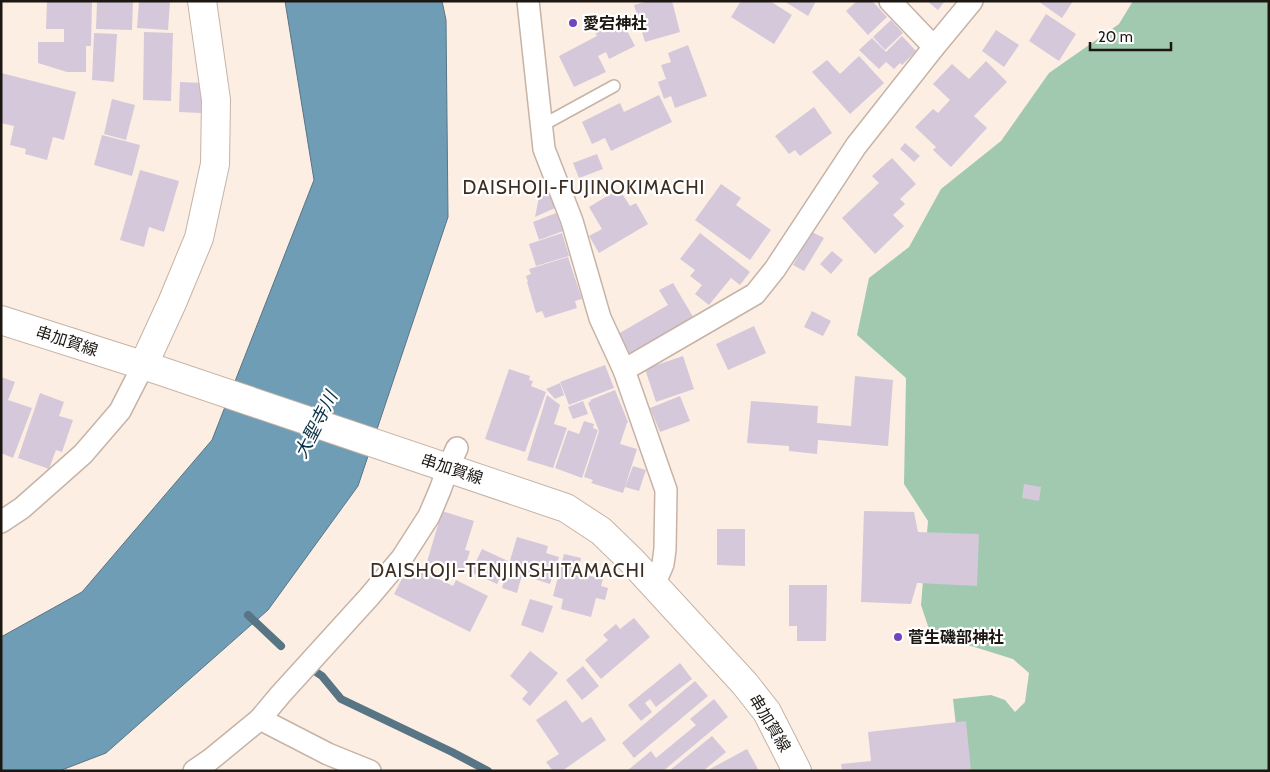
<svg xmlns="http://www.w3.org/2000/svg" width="1270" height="772" font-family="Cabin,'Noto Sans JP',sans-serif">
	<rect width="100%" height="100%" fill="#fdeee3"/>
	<path fill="#a0c9af" d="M1133 1H1269V771H961L953 699 991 695 1005 700 1015 712 1025 702 1029 673 1013 659 968 645 932 638 921 605 928 521 904 484 906 378 857 335 869 278 909 247 941 189 1001 141 1049 73 1119 24Z"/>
	<path fill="#709db6" stroke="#577585" d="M285 1H442L446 20 448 217 358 486 268 610 106 753 59 771H1V637L82 592 212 440 314 180Z"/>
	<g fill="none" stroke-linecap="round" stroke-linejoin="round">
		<g stroke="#577585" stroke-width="8">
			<path d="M248 615 281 646"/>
			<path d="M313 670 322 676 341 699 452 752 488 771"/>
		</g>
	</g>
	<g fill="#d5c8da">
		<path d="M47 1H92L91 46H86V72H67L38 63V42H64V29H46Z"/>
		<path d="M97 1H133L132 30 96 29Z"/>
		<path d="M139 1 170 2 168 30 137 28Z"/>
		<path d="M649 1H672L680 32 645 42 634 5Z"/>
		<path d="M741 1H770L792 15 774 44 731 17Z"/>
		<path d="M784 1H816L808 16Z"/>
		<path d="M857 1H872L887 17 868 35 846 11Z"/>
		<path d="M927 1H945L938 10Z"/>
		<path d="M1038 1H1073L1062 18Z"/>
		<path d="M1046 14 1076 34 1059 61 1029 41Z"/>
		<path d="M621 19 635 46 609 59 606 52 598 56 606 72 574 87 559 56 597 36 595 32Z"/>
		<path d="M891 20 903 33 885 50 873 37Z"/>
		<path d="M996 30 1019 45 1004 67 982 51Z"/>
		<path d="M144 32 173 33 171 101 143 100Z"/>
		<path d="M94 33 117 34 114 82 92 80Z"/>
		<path d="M902 36 916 51 902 65 900 63 894 69 886 62 879 69 859 50 872 38 886 52Z"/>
		<path d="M688 45 707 96 675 108 671 96 664 99 658 82 666 79 661 65 671 62 668 53Z"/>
		<path d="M859 56 884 83 850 114 812 72 827 60 840 74Z"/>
		<path d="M986 61 1007 82 974 116 987 128 951 167 933 150 936 147 915 127 933 109 938 113 950 100 933 84 952 64 969 79Z"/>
		<path d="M1 73 76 92 64 140 53 137 47 160 25 154 26 149 10 145 14 126 1 123Z"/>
		<path d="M180 82 203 83 201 113 179 112Z"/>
		<path d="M659 95 672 122 611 151 605 138 592 144 582 122 620 103 624 112Z"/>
		<path d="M112 99 135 105 126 140 104 134Z"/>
		<path d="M814 107 832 133 800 156 795 150 789 154 775 136Z"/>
		<path d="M102 135 140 145 132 176 94 165Z"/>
		<path d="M905 143 920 156 914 162 900 149Z"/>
		<path d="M597 154 603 169 579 178 573 163Z"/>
		<path d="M892 158 916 184 900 199 905 204 893 215 904 226 875 254 842 218 879 183 872 176Z"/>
		<path d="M140 170 179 181 164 232 149 227 144 247 120 240Z"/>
		<path d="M721 184 741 198 736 205 771 230 750 260 695 220Z"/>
		<path d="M547 185 555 208 535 217 541 187Z"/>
		<path d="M619 189 630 206 636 203 648 224 599 253 589 236 602 229 589 207Z"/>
		<path d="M556 213 563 231 539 240 533 222Z"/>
		<path d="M812 232 824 238 804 271 793 265Z"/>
		<path d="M562 233 569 256 536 266 529 244Z"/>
		<path d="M700 233 750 272 740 285 731 278 709 305 695 294 702 285 690 276 695 270 680 259Z"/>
		<path d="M832 251 843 260 831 274 820 264Z"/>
		<path d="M568 257 582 299 575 301 577 308 545 318 542 311 536 313 527 282H528L526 276 531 274 529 269Z"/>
		<path d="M673 283 695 320 632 357 618 334 668 305 659 290Z"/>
		<path d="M812 311 831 321 823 336 804 327Z"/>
		<path d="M754 326 766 353 728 370 716 344Z"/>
		<path d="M683 356 694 389 656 402 645 369Z"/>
		<path d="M605 365 614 388 569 405 560 382Z"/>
		<path d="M509 369 530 376 529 380 533 381 531 386 546 392 525 452 485 439Z"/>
		<path d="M855 376 893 380 888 446 818 440 817 454 789 451V446L747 443 751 401 818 406 817 423 851 426Z"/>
		<path d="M1 377 15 382 8 400 32 408 13 458 1 453Z"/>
		<path d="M560 383 564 395 555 399 546 389Z"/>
		<path d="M615 390 628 422 627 423 620 444 637 449 623 493 591 483 593 480 584 477 599 431 588 403 591 401 590 400Z"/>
		<path d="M40 393 64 402 59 416 73 420 62 452 56 450 49 469 18 458Z"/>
		<path d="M547 395 560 405 554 424 567 428 553 468 527 460Z"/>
		<path d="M680 396 690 421 660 432 650 408Z"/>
		<path d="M583 401 588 414 573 419 568 407Z"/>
		<path d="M584 421 594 424 593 428 598 430 582 478 555 468 568 430 579 434Z"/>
		<path d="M633 466 646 470 639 491 625 487Z"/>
		<path d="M1024 484 1041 487 1039 501 1022 498Z"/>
		<path d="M442 511 474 521 465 550 470 551 463 573 427 562Z"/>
		<path d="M864 511 914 512 918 532 979 534 977 586 917 583 911 604 861 602Z"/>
		<path d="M717 529H745V566L717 565Z"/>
		<path d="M517 537 548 546 546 553 559 557 550 584 522 575 517 593 502 588Z"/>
		<path d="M482 549 508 561 497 584 471 572Z"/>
		<path d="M564 554 581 558 578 573 603 579 601 586 608 588 605 600 596 598 591 617 561 609 563 599 553 596Z"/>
		<path d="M422 571 453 586 456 580 488 596 470 632 394 594 405 573 417 579Z"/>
		<path d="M789 585H827L826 641H797V626H789Z"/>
		<path d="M530 599 553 606 543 633 521 625Z"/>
		<path d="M634 618 650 637 601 679 585 660 608 640 603 635 616 624 620 629Z"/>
		<path d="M530 651 558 673 530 706 522 699 528 692 510 676Z"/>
		<path d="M680 663 692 679 656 707 650 699 645 703 652 712 641 721 628 705Z"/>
		<path d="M583 666 599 686 582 700 566 680Z"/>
		<path d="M695 681 708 696 634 758 622 743Z"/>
		<path d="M714 699 728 717 663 771H627L651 751 656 758 696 725 690 719Z"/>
		<path d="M566 700 582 723 591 717 606 740 562 771H553L546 762 559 754 536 720Z"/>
		<path d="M966 721 971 771H842L841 764 871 761 868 732Z"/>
		<path d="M712 736 726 752 703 771H669Z"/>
		<path d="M747 749 758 769 755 771H710V769Z"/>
	</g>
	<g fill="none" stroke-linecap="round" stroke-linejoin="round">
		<defs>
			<path id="lane" d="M541 126 614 86"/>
			<g id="street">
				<path d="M528 1 544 149 572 221 600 318 624 370 666 490 665 549 663 564 654 585"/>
				<path d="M890 1 934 47"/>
				<path d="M624 370 755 294 775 269 856 146 934 47 972 1"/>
				<path d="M1 522 22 508 83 454 120 411 143 366"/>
				<path d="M260 719 328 754 370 771"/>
				<path d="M194 771 210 760 260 719 280 695 369 597 402 558 429 516 440 490 448 468 457 448"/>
			</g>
			<g id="secondary">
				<path d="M1 320 161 371 566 508 601 531 631 560 745 684 767 712 797 771"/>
				<path d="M143 366 172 303 199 238 215 164 216 100 202 1"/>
			</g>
		</defs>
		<use href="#lane" stroke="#c6b3a6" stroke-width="14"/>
		<use href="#street" stroke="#c6b3a6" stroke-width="24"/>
		<use href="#secondary" stroke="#c6b3a6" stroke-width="30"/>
		<use href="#lane" stroke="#fff" stroke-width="11"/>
		<use href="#street" stroke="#fff" stroke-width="21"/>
		<use href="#secondary" stroke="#fff" stroke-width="28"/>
	</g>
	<g fill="#7046bf" stroke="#fefefe" stroke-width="2">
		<circle cx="573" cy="23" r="5"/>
		<circle cx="898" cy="637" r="5"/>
	</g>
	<g text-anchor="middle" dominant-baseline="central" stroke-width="4.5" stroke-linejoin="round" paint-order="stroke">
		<g font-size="16" font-weight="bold" fill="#1d1712" stroke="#fefefe" text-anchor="start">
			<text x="583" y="23">愛宕神社</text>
			<text x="908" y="637">菅生磯部神社</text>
		</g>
		<g font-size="16" fill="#1d1712" stroke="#fefefe">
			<text transform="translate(67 341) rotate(18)">串加賀線</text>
			<text transform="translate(452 469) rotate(18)">串加賀線</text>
			<text transform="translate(770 723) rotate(59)">串加賀線</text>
		</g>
		<g font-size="18" font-style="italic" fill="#083144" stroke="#fefefe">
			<text transform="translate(316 425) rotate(-63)">大聖寺川</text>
		</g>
		<g font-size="19" letter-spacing="1" fill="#3c2d22" stroke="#fefefe">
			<text x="584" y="187">DAISHOJI-FUJINOKIMACHI</text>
			<text x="508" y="570">DAISHOJI-TENJINSHITAMACHI</text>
		</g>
	</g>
	<rect width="1270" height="772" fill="none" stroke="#1d1712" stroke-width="5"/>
	<path d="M1090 42v8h81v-8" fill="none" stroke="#1d1712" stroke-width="2.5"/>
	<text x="1098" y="42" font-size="15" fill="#1d1712" stroke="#fefefe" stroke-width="4" paint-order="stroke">20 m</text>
</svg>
